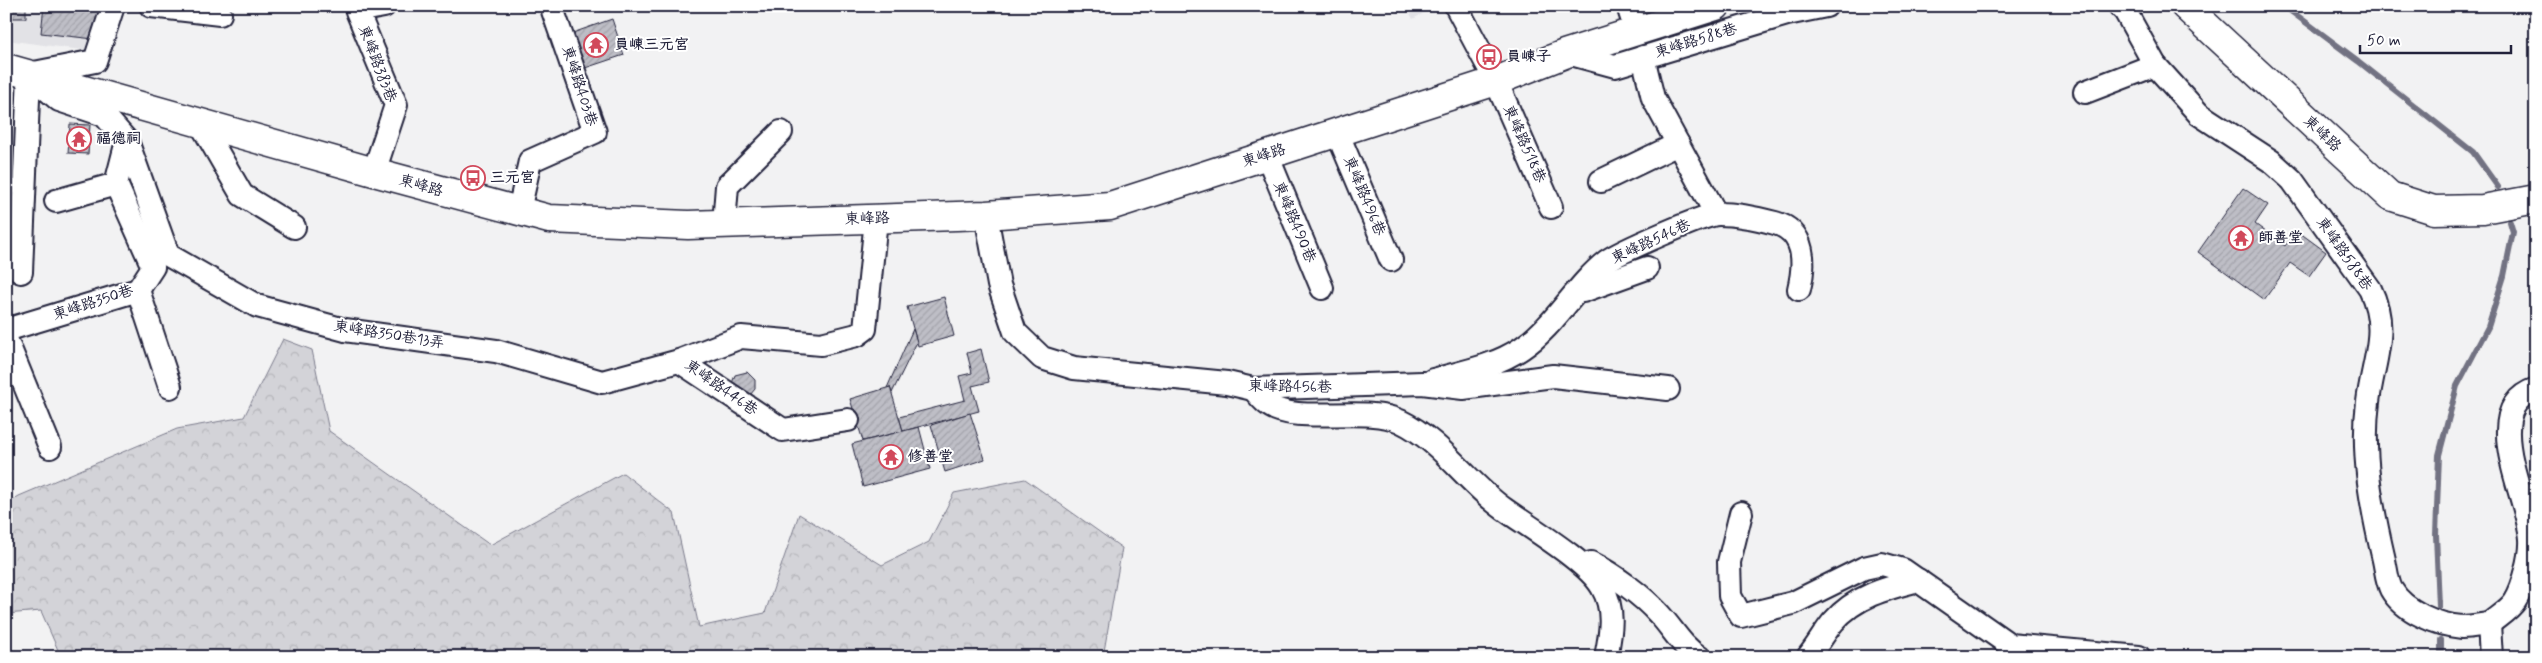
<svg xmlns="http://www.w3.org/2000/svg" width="2542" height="663" font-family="Mynerve,'LXGW WenKai TC',sans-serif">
	<defs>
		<pattern id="forest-crowns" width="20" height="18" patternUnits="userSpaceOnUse" patternTransform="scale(1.25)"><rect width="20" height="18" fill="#d3d3d8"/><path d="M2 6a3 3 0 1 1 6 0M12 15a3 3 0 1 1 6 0" fill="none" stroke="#b5b5ba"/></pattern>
		<pattern id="building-hatch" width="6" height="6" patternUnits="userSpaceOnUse" patternTransform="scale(1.25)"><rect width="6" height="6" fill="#bebec6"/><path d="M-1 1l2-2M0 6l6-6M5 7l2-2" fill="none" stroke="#a3a3ab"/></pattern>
	</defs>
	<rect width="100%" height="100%" fill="#f2f2f3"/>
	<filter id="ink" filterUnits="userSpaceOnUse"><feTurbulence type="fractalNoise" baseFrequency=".02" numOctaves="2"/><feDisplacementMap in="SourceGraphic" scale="10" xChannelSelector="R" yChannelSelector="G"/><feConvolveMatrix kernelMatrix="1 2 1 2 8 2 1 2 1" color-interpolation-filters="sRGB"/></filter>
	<g filter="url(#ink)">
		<g fill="#e2e2e6">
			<path d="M6 6H105L97 52 6 40Z"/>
			<path d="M1406 6H1436L1413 19Z"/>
		</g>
		<path fill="url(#forest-crowns)" stroke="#7a7a8a" d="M283 339 312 350 329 431 490 545 623 473 674 513 699 627 765 613 799 514 882 565 929 542 954 493 1025 479 1122 548 1103 657H61L41 611 6 614V504L19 496 177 429 244 417Z"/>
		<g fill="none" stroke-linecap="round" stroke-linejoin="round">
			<g stroke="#727282" stroke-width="6">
				<path d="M2284 6 2358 61 2473 152 2498 187"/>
				<path d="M2439 606 2436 535 2439 455 2457 386 2488 327 2504 276 2513 232 2510 222"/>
				<path d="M2441 640V657"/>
			</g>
		</g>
		<g fill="url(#building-hatch)" stroke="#22223b">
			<rect x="6" y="6" width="20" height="12"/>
			<path d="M44 6H101L94 39 41 33Z"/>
			<path d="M612 19 624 55 579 70 567 35Z"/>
			<path d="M70 124 90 125 88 154 68 153Z"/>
			<path d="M2243 188 2268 205 2255 224 2285 246 2296 230 2326 252 2309 276 2290 263 2264 300 2198 252Z"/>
			<path d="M944 297 954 336 918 346 907 307Z"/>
			<path d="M913 329 917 342 892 393 890 387 887 388Z"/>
			<path d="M981 349 989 382 972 386 979 411 903 431 899 417 965 400 959 376 972 373 967 353Z"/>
			<path d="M747 372 755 380V389L750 395 731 386 735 375Z"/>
			<path d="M890 387 903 431 863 441 850 399Z"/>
			<path d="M970 413 985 459 945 472 931 425Z"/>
			<path d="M919 427 930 469 863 487 852 444Z"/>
		</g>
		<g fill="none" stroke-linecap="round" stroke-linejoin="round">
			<defs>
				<g id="minor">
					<path d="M151 6 220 14"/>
					<path d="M1456 6 1496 81 1551 207"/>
					<path d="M1628 6 1636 31"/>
					<path d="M2120 6 2125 11 2155 65 2199 114 2271 161 2292 180 2370 289C2390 330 2373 360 2368 402 2361 454 2372 509 2384 560 2386 569 2387 581 2391 589 2404 612 2438 625 2462 627 2471 627 2480 625 2489 624"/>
					<path d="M1567 53 1615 66 1787 14 1826 6"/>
					<path d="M1643 57 1653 98 1716 214"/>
					<path d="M29 74 95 61 113 6"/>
					<path d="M2085 92 2155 65"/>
					<path d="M201 124 242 195 294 227"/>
					<path d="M1337 132 1391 260"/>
					<path d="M127 141 168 255 257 306 345 330 496 351 602 382 679 361"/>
					<path d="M1267 155 1322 288"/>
					<path d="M374 172 396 105 357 11 384 6"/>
					<path d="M1601 181 1678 144"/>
					<path d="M56 201 116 184"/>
					<path d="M519 211 530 161 595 132 553 11"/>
					<path d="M986 215 999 285 1015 332 1042 358 1074 368 1227 383 1253 389 1422 383 1463 388 1553 376 1668 389"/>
					<path d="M724 224 727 186 781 132"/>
					<path d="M21 272 29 74"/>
					<path d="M138 290 170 387"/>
					<path d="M1583 291 1647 268"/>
					<path d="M6 330 138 290 153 267 116 184 127 141 104 115 59 100 31 76"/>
					<path d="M6 339 50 447"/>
					<path d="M1433 380C1463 372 1496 366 1522 348 1556 325 1575 286 1607 261 1619 252 1705 214 1719 214 1738 214 1756 218 1775 223 1806 231 1805 264 1799 289"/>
					<path d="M1253 389C1258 394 1263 401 1269 405 1296 425 1365 405 1400 421 1442 441 1467 483 1504 509 1529 527 1588 562 1602 587 1615 609 1611 632 1606 657"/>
					<path d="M848 420 783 430 679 361 741 337 821 344 857 335 865 329 876 219"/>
					<path d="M1741 513 1729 562 1730 596 1741 616 1793 603 1864 568 1882 564 1903 570 2010 645 2139 657"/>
					<path d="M1591 563C1613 574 1643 596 1659 614 1673 629 1681 646 1699 657"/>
					<path d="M2489 624C2497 617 2509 610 2515 601 2524 587 2532 555 2531 539 2529 499 2477 409 2536 389"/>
					<path d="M2489 624 2491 657"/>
					<path d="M1808 657C1817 646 1824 633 1833 622 1855 596 1887 588 1918 580"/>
				</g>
				<g id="major">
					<path d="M2185 6 2390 196 2434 210 2483 209 2536 199"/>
					<path d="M6 68 374 172 549 219 688 225 986 215 1110 206 1496 81 1567 53 1716 6"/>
				</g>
			</defs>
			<use href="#minor" stroke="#22223b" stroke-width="26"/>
			<use href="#major" stroke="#22223b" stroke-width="31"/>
			<use href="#minor" stroke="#fff" stroke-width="22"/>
			<use href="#major" stroke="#fff" stroke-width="28"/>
		</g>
	</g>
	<defs>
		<symbol id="temple-ring" viewBox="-11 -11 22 22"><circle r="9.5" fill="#fff" stroke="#d1495b" stroke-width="1.5"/><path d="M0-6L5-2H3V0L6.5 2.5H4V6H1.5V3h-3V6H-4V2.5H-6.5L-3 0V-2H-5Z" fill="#d1495b"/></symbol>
		<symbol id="bus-ring" viewBox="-11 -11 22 22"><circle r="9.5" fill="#fff" stroke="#d1495b" stroke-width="1.5"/><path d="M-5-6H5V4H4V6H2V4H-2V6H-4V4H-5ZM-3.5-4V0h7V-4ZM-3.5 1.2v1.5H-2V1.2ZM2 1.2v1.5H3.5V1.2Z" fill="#d1495b"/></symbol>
	</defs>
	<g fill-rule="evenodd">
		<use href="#temple-ring" x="582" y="31" width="28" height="28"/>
		<use href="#bus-ring" x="1475" y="43" width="28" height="28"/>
		<use href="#temple-ring" x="65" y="125" width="28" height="28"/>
		<use href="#bus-ring" x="459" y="164" width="28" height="28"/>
		<use href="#temple-ring" x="2227" y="224" width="28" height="28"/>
		<use href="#temple-ring" x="877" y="443" width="28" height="28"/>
	</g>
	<g text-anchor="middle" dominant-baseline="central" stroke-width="4" stroke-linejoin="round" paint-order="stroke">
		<g font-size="15" fill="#22223b" stroke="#fff">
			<text transform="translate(1696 41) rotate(-17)">東峰路588巷</text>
			<text transform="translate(377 64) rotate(69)">東峰路383巷</text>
			<text transform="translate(579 86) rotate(72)">東峰路403巷</text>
			<text transform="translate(2322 134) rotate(43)">東峰路</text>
			<text transform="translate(1524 144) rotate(66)">東峰路518巷</text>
			<text transform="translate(1264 156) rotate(-18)">東峰路</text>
			<text transform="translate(421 186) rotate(16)">東峰路</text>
			<text transform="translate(1364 196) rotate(67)">東峰路496巷</text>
			<text transform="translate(867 219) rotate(-2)">東峰路</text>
			<text transform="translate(1294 222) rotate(67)">東峰路490巷</text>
			<text transform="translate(1651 242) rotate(-25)">東峰路546巷</text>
			<text transform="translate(2344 254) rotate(55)">東峰路588巷</text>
			<text transform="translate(93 303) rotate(-18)">東峰路350巷</text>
			<text transform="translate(389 335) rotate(9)">東峰路350巷13弄</text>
			<text transform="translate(1290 387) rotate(1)">東峰路456巷</text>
			<text transform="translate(721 388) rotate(35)">東峰路446巷</text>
		</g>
		<g font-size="15" font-weight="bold" fill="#22223b" stroke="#fff" text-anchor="start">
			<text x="614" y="45">員崠三元宮</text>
			<text x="1506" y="57">員崠子</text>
			<text x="96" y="139">福德祠</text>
			<text x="490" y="178">三元宮</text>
			<text x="2258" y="238">師善堂</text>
			<text x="908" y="457">修善堂</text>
		</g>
	</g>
	<rect width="2542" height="663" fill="none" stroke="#fff" stroke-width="25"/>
	<rect x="12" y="12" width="2517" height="638" fill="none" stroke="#22223b" stroke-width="2" filter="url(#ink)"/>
	<path d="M2360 45v8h151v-8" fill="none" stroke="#22223b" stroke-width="2.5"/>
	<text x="2367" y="45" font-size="15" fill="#22223b" stroke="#ffffff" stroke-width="4" paint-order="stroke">50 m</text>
</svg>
